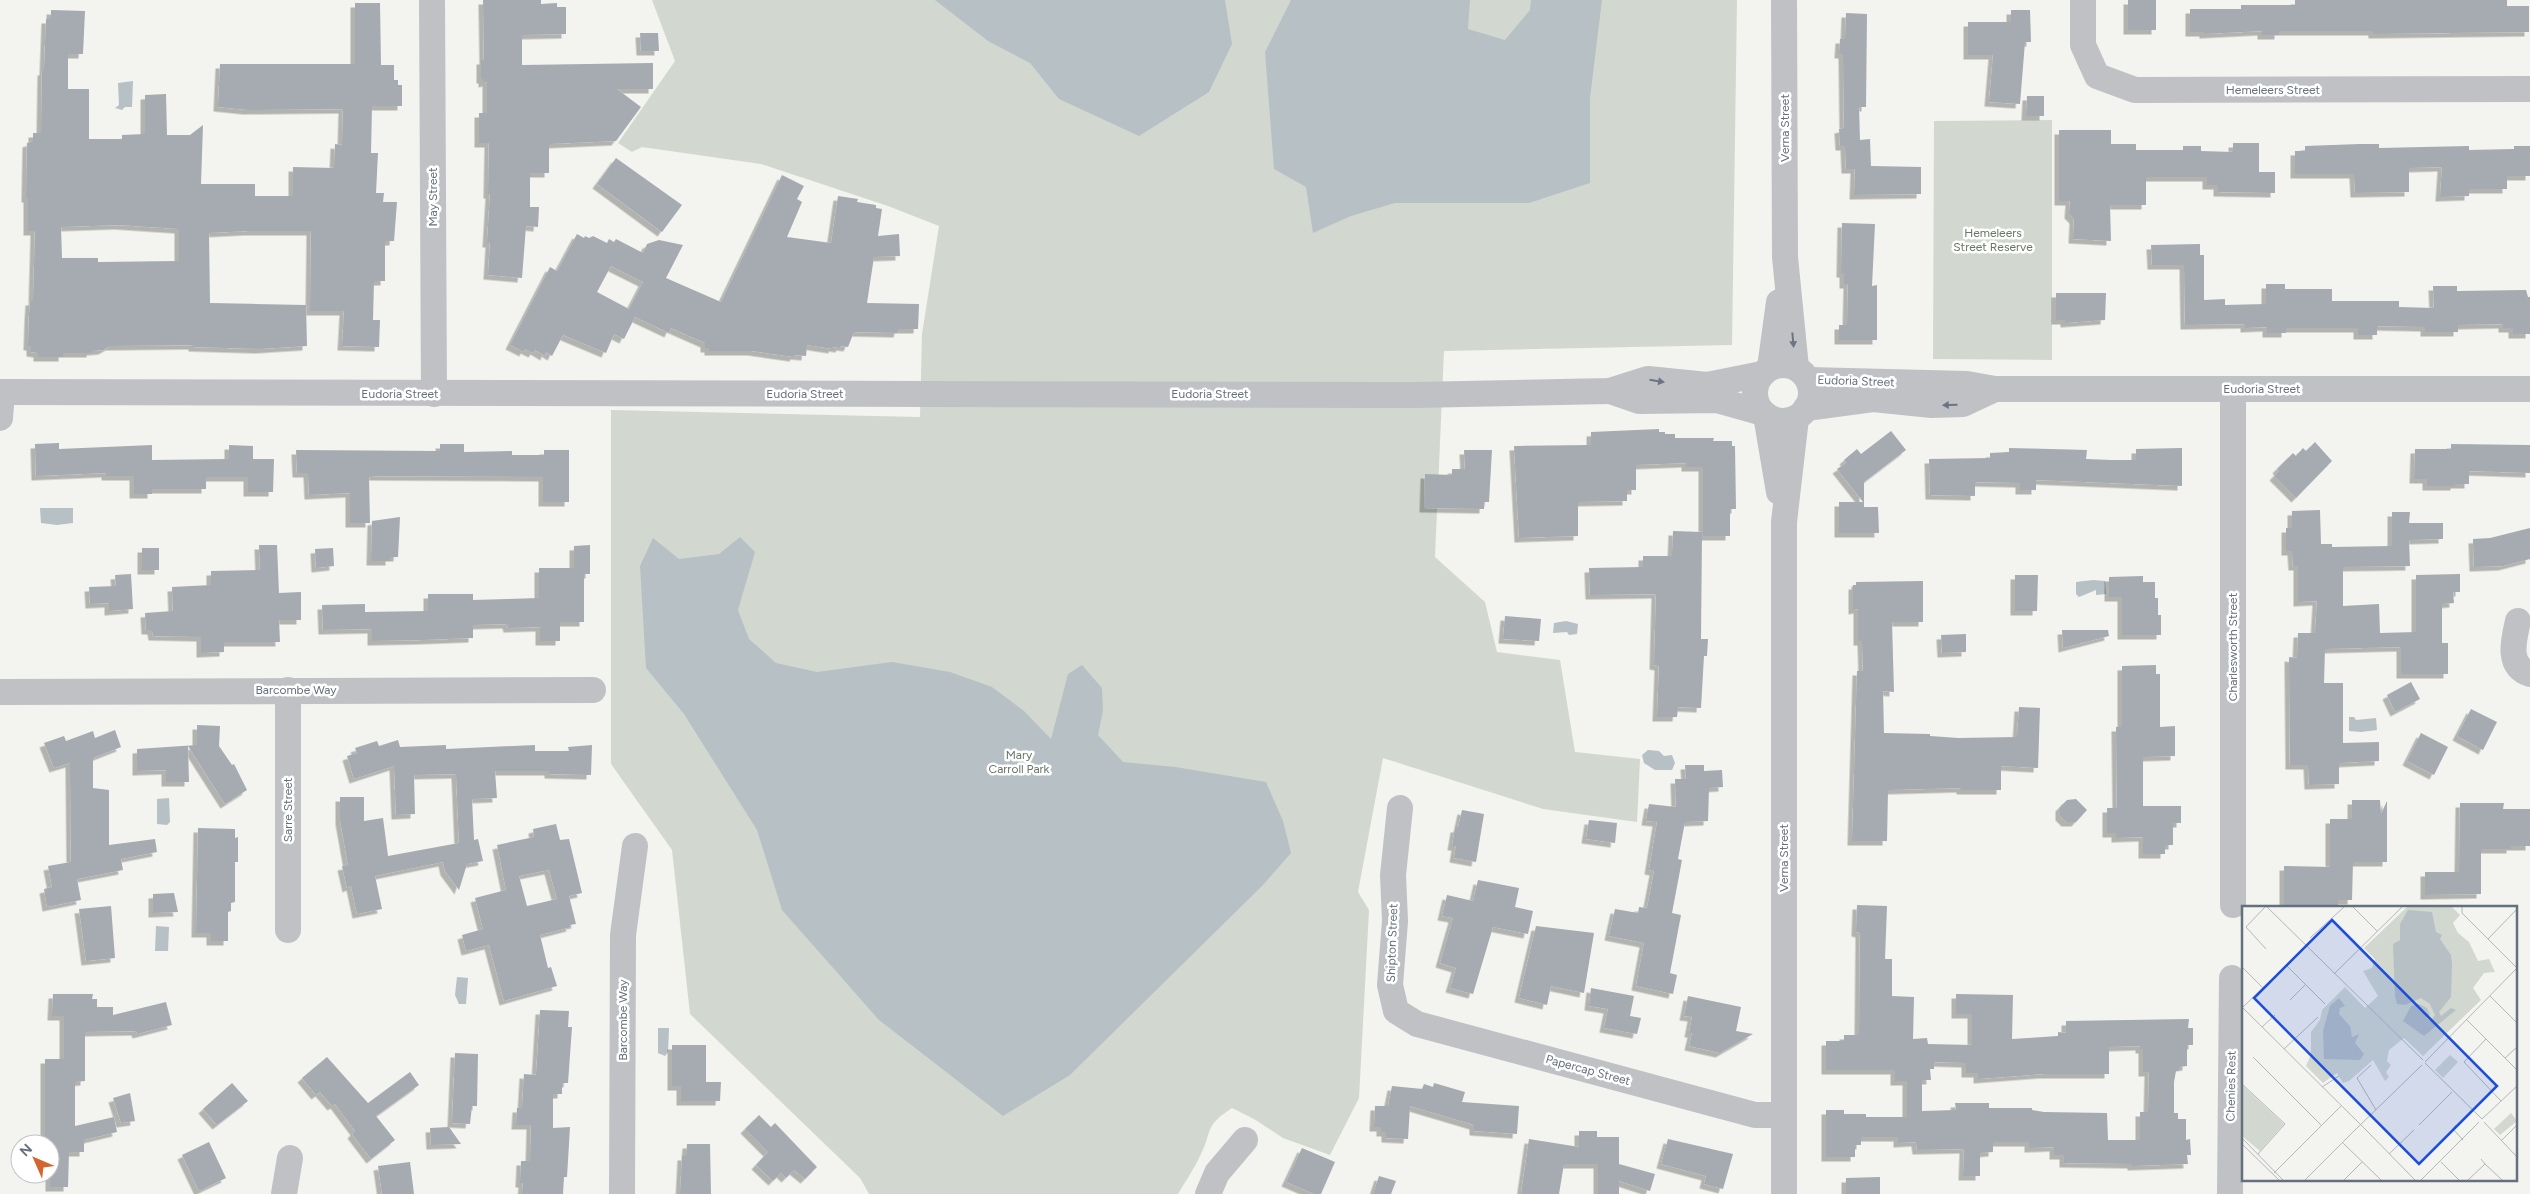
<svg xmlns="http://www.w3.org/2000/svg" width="2530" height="1194" font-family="Figtree,sans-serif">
	<defs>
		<filter id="shadow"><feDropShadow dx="-4.5" dy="4.5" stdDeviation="0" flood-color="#0004"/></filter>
	</defs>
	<rect width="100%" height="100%" fill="#f3f3ef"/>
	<g fill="#d2d8cf">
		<path d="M652 0H1737L1732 345 1444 351 1435 557 1485 602 1497 652 1560 660 1575 752 1640 759 1637 822 1543 809 1383 758 1358 892 1369 910 1359 1098 1330 1155 1283 1138 1254 1119 1232 1108C1203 1127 1213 1131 1200 1156 1194 1169 1185 1182 1178 1194H869L860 1178 690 1014 672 850 611 764V410L920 417 922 334 939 226 888 206 761 164 642 147 632 152 618 143 675 61Z"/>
		<path d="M2052 120V360L1933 359 1934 121Z"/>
	</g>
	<g fill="#b6c0c5">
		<path d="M935 0H1225L1232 44 1209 92 1139 136 1059 99 1030 63 988 41Z"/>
		<path d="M1291 0H1470L1468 29 1505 40 1530 10 1531 0H1602L1590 98V183L1529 203H1395L1351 216 1313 233 1306 187 1274 169 1265 52Z"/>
		<path d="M133 81 132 107H125L122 110 115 108 119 105 118 83Z"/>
		<path d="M40 508H73V523L57 525 41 523Z"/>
		<path d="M740 537 755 552 738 610 749 639 776 663 817 672 892 662 950 672 992 687 1024 711 1051 739 1068 674 1082 665 1102 688 1103 711 1098 735 1123 762 1175 767 1266 782 1283 821 1291 853 1263 885 1070 1075 1003 1116 879 1020 782 910 757 830 684 714 646 668 640 566 653 538 679 559 719 554Z"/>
		<path d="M2093 580 2105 581 2106 594 2096 595V590L2079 597 2076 594V582Z"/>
		<path d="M1566 621 1578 624 1577 634 1569 635 1567 632 1553 633 1554 623Z"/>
		<path d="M2349 717H2354L2356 720 2376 718 2377 730 2361 732 2349 731Z"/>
		<path d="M1648 750 1659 751 1664 756 1672 755 1675 763 1672 770H1655L1644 763 1642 755Z"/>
		<path d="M169 798 170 822 167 825 157 824V799Z"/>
		<path d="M156 926 169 927 168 951H155Z"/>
		<path d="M457 977 468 978 466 1004H459L455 995Z"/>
		<path d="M658 1028H669L668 1052 665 1056 658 1053Z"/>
	</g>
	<g fill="#a5abb1" fill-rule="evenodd" filter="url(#shadow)">
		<path d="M483 0H541V4L557 3V7H566V34L522 35V65L653 63V89H617L641 107 616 141 549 144V173H530V207H539L538 227 526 226 522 278 488 275 490 243H487L490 194H488L489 143H479V113H487V82L483 83V79H481V60H484Z"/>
		<rect x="2128" y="0" width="28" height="30"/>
		<path d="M2295 0H2507V6H2529V32L2373 34V31H2279V35H2262V31L2204 34V32H2190V9H2241V5H2295Z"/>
		<path d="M355 3H380L381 65H394V80H398V85H402V106H372L371 153H378L376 193H384L383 202H397L394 241H385V281H374L373 320H380L379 347 342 346 344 311H310L311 231H248L209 233 210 303 306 305 307 346 260 349 193 347V345L110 346 103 350 91 351V353H63V357H38V353L31 352V346H28L29 316 30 301H33L35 231H28V198H26L27 143 33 141V133H41L42 71H44L46 19H51V10L85 11 83 54H68V89H89V139H122V135L145 134V95L166 94 167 135H190L203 125 201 184H255V196H293V167L334 168 335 144 342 145 343 109 248 110 218 107 220 64H355ZM119 225 179 229V261L98 262V258H62L61 227Z"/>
		<path d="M2011 10H2030L2031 42H2025L2020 104 1989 102 1993 55H1968V22H2011Z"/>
		<path d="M1846 13 1867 14 1866 107H1859L1860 140 1870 139 1871 166 1921 167V194L1854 195 1855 169H1846L1845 146H1840L1839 129 1844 128 1843 54H1839L1840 39H1845Z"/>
		<path d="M640 33H658L659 51H641Z"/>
		<path d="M2027 96H2044V116H2026Z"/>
		<path d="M2059 130H2111V144H2136V150H2183V146H2201V151L2233 152V143H2259V172H2275V193L2218 192V185H2207V177H2146V205H2110L2111 241 2073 239 2074 219 2069 214 2070 201H2059Z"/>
		<path d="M2360 144H2379V148L2469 146V150L2514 149V146H2530V176H2507V189H2469V196L2440 197 2442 167 2409 168V192L2355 193 2354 174H2295V151H2305V146Z"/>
		<path d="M616 158 682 205 662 232 597 184Z"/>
		<path d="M782 175 804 186 797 199 802 202 787 237 831 243 838 196 858 199 857 202 876 205V208L882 209 878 236 899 234 900 256 874 257 867 303 919 304 918 329H899L898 333 854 332 848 347 841 346 840 348 833 347V349L807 345 806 356 795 355 794 357 752 351H709V348H705V343L671 328 669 333 635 317 624 339 614 334 606 353 563 335 552 356 546 352 545 356 535 350 533 353 525 349 524 352 510 345 550 267 557 271 577 234 584 238 585 236 589 238 593 236 607 243 609 239 614 242 616 239 643 253 647 244 659 240 683 245 666 278 721 302ZM611 266 643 282 629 309 597 292Z"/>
		<path d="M1842 223 1875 224 1872 286 1877 285V340H1839V325H1847L1848 284H1844V273H1841Z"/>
		<path d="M2200 244V255H2204V300L2225 299V305L2266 304V284H2285V289H2332V301H2399V307L2434 308 2433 286H2457V291L2526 290 2528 297H2530V334H2513V328H2503V324L2458 325V332H2425V327L2377 326V335H2358V328H2286V333H2267V327L2245 328V324L2185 325 2184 265H2152L2151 245Z"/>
		<path d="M2056 293H2106L2105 320 2065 323V320H2056Z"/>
		<path d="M1659 429V432H1665V434H1675V438H1714L1713 441H1732V446H1735L1736 509H1730V536H1703V467H1686V463L1636 465V490H1627V501L1578 502V536L1519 538 1514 446 1591 445V432Z"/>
		<path d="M1891 431 1906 450 1864 482V507H1878L1879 533H1839V502H1863L1837 469 1846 463 1844 460 1857 449 1861 454Z"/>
		<path d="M2315 442 2332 461 2296 498 2274 476 2279 471 2277 469 2293 453 2296 456 2303 448 2306 451Z"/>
		<path d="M59 443V449L152 445V460L229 459V445L253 446V459H274L273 492H248V477H206V489H152V494H134V476H106V473L36 476 35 444Z"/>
		<path d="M440 444H464V452L512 451V455H544V450H569V502H543V477L369 476 370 523H350V493L309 495 308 473H297L296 450 440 451Z"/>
		<path d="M2451 444 2530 445V473L2469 471V484H2455V486H2427V479H2414L2415 449H2451Z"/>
		<path d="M2009 448 2087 450 2086 459 2111 460H2136V449L2182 448V486L2036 480V490H2020V483L1975 482V496L1930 495 1929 459 1990 458V453L2009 452Z"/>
		<path d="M1464 450H1492L1489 502H1484V509L1424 508 1425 474 1452 475V469H1465Z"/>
		<path d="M2320 510 2321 544H2332V547L2392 546V512H2410L2409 523H2443V539L2409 540 2410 566 2343 567V606L2379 604 2380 633 2416 632V575L2460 574V592H2453L2454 603 2442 604V643H2448V674H2401V647L2325 649 2324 683H2343V743L2379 742V761L2339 763V784L2309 785 2308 765H2290L2289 657 2297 658 2298 633H2315L2317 601 2298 602V566H2293L2292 551H2286V528H2292V511Z"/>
		<path d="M400 517 398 557H390V561H371L372 521Z"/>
		<path d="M2530 528V559L2503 566 2474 567 2473 539 2490 538Z"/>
		<path d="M1673 531 1702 532 1701 639H1708L1707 656H1704L1701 708 1678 707 1677 717H1657L1659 666 1654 665 1656 594 1590 595 1589 568 1643 567V556H1672Z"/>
		<path d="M259 545H277L279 593 301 592V620H279L280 642H224V652L201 653V637L153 636 152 630H146L145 613 173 611 172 587 211 585V571L260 570Z"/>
		<path d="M590 545V574H584V622H560V641H540V627L508 628 507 624 473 625V638L422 640 372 641V629L323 630 322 605 365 604V612L428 611V594H473V600L539 598V568H574V546Z"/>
		<rect x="142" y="548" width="17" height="22"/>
		<path d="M333 548 334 566 316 568 315 549Z"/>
		<path d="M131 574 133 609 109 611V603L90 604 89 587 116 586 115 575Z"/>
		<path d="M2015 575H2038L2037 611H2015Z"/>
		<path d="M2143 576V582H2155V598H2158V615H2161V635H2122V597H2109V577Z"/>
		<path d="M1923 581V622H1892L1894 692 1883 691 1884 733 1930 734V736L1958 738 2017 737 2019 707 2040 708 2038 768 2001 766V790H1961V788L1888 790 1887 841H1852L1857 671H1863L1862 641H1858V609L1853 610V585H1856V582Z"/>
		<path d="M1505 616 1541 619 1539 641 1503 639Z"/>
		<path d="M2062 630H2108L2109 636 2063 648Z"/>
		<path d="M1966 634V652L1942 653 1941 635Z"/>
		<path d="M2156 665V674H2160V727L2175 726V756L2143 757V806H2181V823H2173V845H2165V854H2143V837L2116 838V833H2107V808H2117L2116 727H2122V666Z"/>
		<path d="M2411 682 2420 699 2395 712 2387 695Z"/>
		<path d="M2471 709 2497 722 2483 750 2457 736Z"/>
		<path d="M197 725 220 726 219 746 232 765 234 764 247 790 225 804 188 746 189 782H166V770L137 771V749L197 745Z"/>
		<path d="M115 730 121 747 93 758V788L109 790V845L155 839 157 852 121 859 123 870 77 879 81 900 47 907 44 889 52 887 48 866 71 862 70 763 54 768 44 743 64 736 66 741 93 731 95 738Z"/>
		<path d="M2421 733 2448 747 2434 775 2407 761Z"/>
		<path d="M398 740 400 747 446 745V749L535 745V751H569L568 747 592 745 591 775 549 774V771H495L497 798 472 799 474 840 478 839 483 861 467 864 459 890 445 871 443 862 375 876 382 909 357 914 351 886 347 888 342 866 348 865 340 820V797H364V821L383 818 388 856 459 843 456 774 414 775 415 814 396 815 394 766 354 779 347 756 357 753 355 748 377 741 379 746Z"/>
		<path d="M1685 765H1704V771L1722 770 1723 787 1709 788 1708 821 1685 822 1678 859 1682 860 1672 913 1681 915 1670 973 1677 975 1673 994 1636 986 1644 943 1609 936 1615 909 1638 913 1639 907 1647 908 1654 871 1649 870 1657 822 1646 821 1649 804 1676 807 1675 779H1686Z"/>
		<path d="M2076 799 2087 810 2076 822H2066L2060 816V807L2067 800Z"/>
		<path d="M2352 800H2380L2381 814 2387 801V862H2353L2352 900H2338V908H2284V866L2330 867V819H2352Z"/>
		<path d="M2460 803H2504L2503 809H2530V846H2511V849H2481V894L2425 895V872H2459Z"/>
		<path d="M1462 810 1484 814 1476 862 1454 858 1456 846H1452L1455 828H1458Z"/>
		<path d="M1589 820 1617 823 1615 843 1586 839Z"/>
		<path d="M556 824 560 840 569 839 582 893 569 896 576 924 570 925 571 927 540 935 548 968 551 967 557 986 504 1001 489 945 466 951 462 935 483 929 475 898 506 890 497 845 534 837 533 829ZM549 870 557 899 527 906 519 876Z"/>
		<path d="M198 828 235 829V838L238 837V862H235V902L231 903V911L228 912V941H211V933H196Z"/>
		<path d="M1478 880 1519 888 1515 907 1533 911 1528 934 1493 927 1473 994 1450 988 1456 968 1440 963 1453 918 1442 916 1447 895 1473 901Z"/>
		<path d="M174 893 178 912 153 913V894Z"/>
		<path d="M1857 905 1887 906 1885 959H1892V996L1914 997 1913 1039 1927 1038 1928 1044 1972 1045V1014H1956V994L2013 995 2012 1039 2058 1036V1032L2066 1033V1021L2189 1019 2188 1028H2193V1045H2187V1066L2179 1067V1071H2176L2174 1082V1113H2178V1119H2186V1140L2190 1139 2191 1155H2187L2188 1164 2132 1166V1164L2064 1163V1155H2054V1147L2029 1148V1142H1993V1152L1980 1153V1176H1963L1964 1149 1917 1150 1916 1142 1898 1143V1137H1861V1145H1855V1157H1826V1110H1844V1114H1866V1117H1907V1081H1895V1070H1826V1041H1844V1035H1859L1860 933 1856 932ZM2140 1046V1049H2143V1072H2149L2148 1112H2140V1140H2108L2107 1113 2044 1112 2032 1110V1108H1989V1103H1955L1956 1110 1922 1111V1080H1931L1930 1069H1934V1062L1966 1063V1073H1978V1079L2043 1074H2109V1047Z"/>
		<path d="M111 906 115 958 86 961 79 909Z"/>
		<path d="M1536 926 1594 933 1584 993 1551 986 1547 1005 1519 998Z"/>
		<path d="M1591 988 1634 996 1630 1016 1641 1018 1637 1034 1604 1028 1608 1009 1589 1006Z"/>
		<path d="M53 994H93L92 999H97V1007H113V1015L166 1002 172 1025 137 1034 136 1031 85 1032V1081L75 1082V1126L114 1117 117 1132 84 1140V1152H69L68 1187H50V1144H45V1059H64V1016H52Z"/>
		<path d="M1688 996 1741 1007 1736 1031 1753 1034 1720 1053 1689 1046 1692 1033H1689L1692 1017 1684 1016Z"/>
		<path d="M540 1010 569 1011 568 1027H572L568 1083H562V1094H553V1128L570 1127 567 1177H564L563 1194H522L523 1183H520L521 1161H530L531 1125H516L517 1108H522L524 1074 536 1075Z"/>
		<path d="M672 1045H706V1082H721L720 1101H681V1086H672Z"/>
		<path d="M455 1053 478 1054 477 1106H472L470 1124 452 1123Z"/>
		<path d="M327 1057 368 1103 410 1072 419 1085 376 1116 395 1140 371 1159 352 1134 355 1131 335 1104 332 1106 320 1092 316 1095 302 1078Z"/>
		<path d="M232 1083 248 1101 217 1125 203 1109Z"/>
		<path d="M1434 1083 1465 1092 1462 1102 1519 1106 1517 1134 1474 1131V1125L1410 1106 1408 1139 1386 1138V1132H1381V1127H1374L1375 1106H1388L1392 1086 1422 1089 1424 1084 1433 1087Z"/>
		<path d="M130 1093 135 1121 121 1123 113 1098Z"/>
		<path d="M759 1115 771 1127 775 1123 817 1167 805 1179 794 1170 786 1178 781 1173 773 1181 756 1165 768 1152 745 1129Z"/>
		<path d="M449 1127 461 1144 431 1145 430 1128Z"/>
		<path d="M1579 1131H1597V1137H1619V1164L1655 1174 1650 1191 1619 1181V1194H1598V1164H1564L1559 1194H1521L1529 1139 1579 1147Z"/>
		<path d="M1668 1139 1733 1154 1723 1189 1704 1184 1706 1176 1661 1164Z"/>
		<path d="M209 1142 226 1178 199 1191 182 1155Z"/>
		<path d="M687 1144H710L711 1194H680L682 1156H686Z"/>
		<path d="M1302 1148 1335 1162 1321 1194H1314L1286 1182Z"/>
		<path d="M410 1162 414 1194H382L378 1166Z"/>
		<path d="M1379 1176 1396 1181 1391 1194H1373Z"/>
		<path d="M1880 1177V1194H1846V1178Z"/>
	</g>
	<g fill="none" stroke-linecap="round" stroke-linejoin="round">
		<g stroke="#bfc1c5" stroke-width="26">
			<path d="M432 0 434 394"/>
			<path d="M1784 0 1785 257 1796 368"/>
			<path d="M2083 0V45L2097 76 2135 90 2530 89"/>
			<circle cx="1783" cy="393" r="28"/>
			<path d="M1770 368 1779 302"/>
			<path d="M1808 380 1967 384 1995 389H2530"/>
			<path d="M2233 389V905"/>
			<path d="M1610 391 1639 401 1717 400 1763 413"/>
			<path d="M0 392 1414 395 1610 391 1648 379 1707 385 1762 374"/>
			<path d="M1806 408 1873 399 1932 405 1963 404 1995 389"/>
			<path d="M1766 415 1779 492"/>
			<path d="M0 418 2 392"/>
			<path d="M2518 621C2514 639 2506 666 2530 674"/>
			<path d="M288 690V930"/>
			<path d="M0 692 593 690"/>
			<path d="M1400 808 1393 875 1395 921 1390 985 1396 1011 1417 1024 1755 1115H1784"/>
			<path d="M284 1194 290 1158"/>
			<path d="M622 1194 623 935 635 846"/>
			<path d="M1208 1194 1217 1173 1245 1140"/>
			<path d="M1784 1194V522L1796 418"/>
			<path d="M2230 1194 2232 978"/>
		</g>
	</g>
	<defs><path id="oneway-solid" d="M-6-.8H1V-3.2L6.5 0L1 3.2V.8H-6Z" transform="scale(1.25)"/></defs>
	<g fill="#6a7482">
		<use href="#oneway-solid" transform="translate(1793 340) rotate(85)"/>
		<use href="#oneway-solid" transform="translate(1657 381) rotate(9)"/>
		<use href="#oneway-solid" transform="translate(1950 405) rotate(178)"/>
	</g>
	<g text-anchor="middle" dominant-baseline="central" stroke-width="5" stroke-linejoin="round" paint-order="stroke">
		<g font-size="12" fill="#65707e" stroke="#fff">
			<text x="2273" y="90">Hemeleers Street</text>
			<text transform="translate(1785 128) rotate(-90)">Verna Street</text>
			<text transform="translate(433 197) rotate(-90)">May Street</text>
			<text transform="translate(1856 381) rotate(2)">Eudoria Street</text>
			<text x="2262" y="389">Eudoria Street</text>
			<text x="400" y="394">Eudoria Street</text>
			<text x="805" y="394">Eudoria Street</text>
			<text x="1210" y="394">Eudoria Street</text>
			<text transform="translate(2233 647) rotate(-90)">Charlesworth Street</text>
			<text x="296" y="690">Barcombe Way</text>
			<text transform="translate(288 810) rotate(-90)">Sarre Street</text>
			<text transform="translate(1784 858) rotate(-90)">Verna Street</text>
			<text transform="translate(1392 943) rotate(-88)">Shipton Street</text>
			<text transform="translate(623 1020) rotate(-90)">Barcombe Way</text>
			<text transform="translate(1588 1070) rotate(15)">Papercap Street</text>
			<text transform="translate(2231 1086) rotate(-89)">Chenies Rest</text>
		</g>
		<g font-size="12" fill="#657663" stroke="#fff">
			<text x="1993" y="233">Hemeleers<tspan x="1993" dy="14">Street Reserve</tspan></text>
			<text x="1019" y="755">Mary<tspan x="1019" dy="14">Carroll Park</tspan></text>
		</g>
	</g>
	<g transform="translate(2242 906)">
		<rect width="275" height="275" fill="#f3f3ef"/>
		<path d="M165 1H210L218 9 211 17 216 27 227 36 236 55 247 53 253 66 242 67 231 82 239 94 181 150 162 132 147 144 145 155 149 159 144 166 147 171 143 175 131 154 107 175 101 177 95 167 81 177 64 160 69 148V126L78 114 80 104 103 81 123 102 136 90 121 65 130 62 133 53 122 42ZM208 149 216 156 201 172 193 164ZM0 179 42 218 18 245 0 230ZM269 207 275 215 258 229 252 223Z" fill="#d2d8cf"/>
		<path d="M166 4 190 6 194 26 200 29 198 33 209 49 210 58 209 91 197 106 199 110 209 102 214 104 182 130 161 115 169 100 177 98 185 102 188 109 184 112 189 115 193 109 188 98 179 92 163 99 155 98 153 90 151 38 158 34V18ZM97 92 103 100 98 102 97 108 108 120 110 131 117 128 113 137 122 148 118 154 82 153 81 125 88 100Z" fill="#b6c0c5"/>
		<path fill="none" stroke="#b2b7bb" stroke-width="1" d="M23 1 4 21 24 43M25 1 181 154M111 1 135 25M220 1V7L275 62M68 32 102 1M246 33 275 3M44 59 83 98M0 61 21 82M92 68 160 1M248 90 275 117M48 94 64 78M0 102 64 40M1 102 124 224M224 113 275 164M20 121 33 109M244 133 222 156 259 195M42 143 76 111M11 151 79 219M263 152 275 141M183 156 275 62M183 157 240 213M129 159 115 172 134 204M0 178 43 218 16 248M80 181 97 170M240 213 275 180M242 216 275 251M177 219 210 186M214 219 211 223 221 234M113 224 180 159M124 224 173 274M0 232 41 274M259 235 275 219M101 237 139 274M0 238 37 274M147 248 172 224M199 256 217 274M243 258 260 274M32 267 99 200M63 274 114 223M102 274 120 256M179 274 237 216M226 274 243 258 239 253"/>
		<path fill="#1d4ed8" fill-opacity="0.15" stroke="#1d4ed8" stroke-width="2.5" d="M90 14 255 180 177 258 12 92Z"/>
		<rect width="275" height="275" fill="none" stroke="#65707e" stroke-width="2.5"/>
	</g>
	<g transform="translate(35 1159) rotate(315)"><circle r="24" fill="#ffffff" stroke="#c1c6cb"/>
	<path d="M0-4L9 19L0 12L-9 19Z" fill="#d5652e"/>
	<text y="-8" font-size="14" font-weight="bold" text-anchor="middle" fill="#65707e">N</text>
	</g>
</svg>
